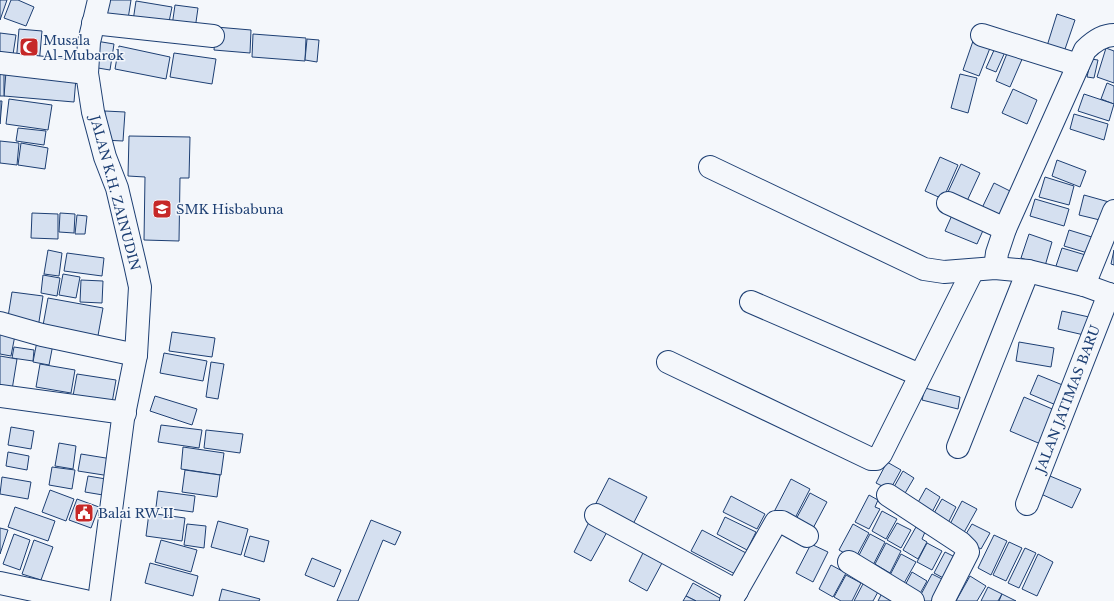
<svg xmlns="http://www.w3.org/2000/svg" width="1114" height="601" font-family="'Libre Baskerville',serif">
	<rect width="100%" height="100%" fill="#f4f7fb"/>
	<g fill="#d5e0f0" stroke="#1d3f73">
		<path d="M0 0H7L0 20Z"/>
		<path d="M11 0H18L34 7 26 26 4 18Z"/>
		<path d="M108 0H131L128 19 106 15Z"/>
		<path d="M136 1 172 7 168 27 133 21Z"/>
		<path d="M175 5 198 8 195 29 172 26Z"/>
		<path d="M1057 14 1075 20 1064 52 1047 46Z"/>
		<path d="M216 27 251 30 250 53 214 50Z"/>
		<path d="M19 29 42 31 39 65 16 63Z"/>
		<path d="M0 33 16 35 12 61 0 59Z"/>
		<path d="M253 34 306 38 305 61 252 57Z"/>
		<path d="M307 39 319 40 317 62 305 60Z"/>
		<path d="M96 41 114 44 110 70 92 67Z"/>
		<path d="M973 41 990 48 979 76 963 70Z"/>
		<path d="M119 46 170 57 166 79 115 69Z"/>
		<path d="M995 48 1005 52 996 72 986 68Z"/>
		<path d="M1106 48 1114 51V83L1097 77Z"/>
		<path d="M1008 51 1023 57 1010 87 996 81Z"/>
		<path d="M174 53 216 59 212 84 170 77Z"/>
		<path d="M1091 59 1098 60 1094 78 1087 77Z"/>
		<path d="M6 72 76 78 74 102 4 96Z"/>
		<rect x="0" y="73" width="4" height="23"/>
		<path d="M960 74 977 78 968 113 951 108Z"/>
		<path d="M1107 83 1114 86V104L1101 99Z"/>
		<path d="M1013 89 1037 100 1027 124 1002 113Z"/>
		<path d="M1084 94 1114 104 1109 121 1078 111Z"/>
		<path d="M9 99 52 105 48 130 6 124Z"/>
		<path d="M0 101H2L0 124Z"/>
		<path d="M105 111 125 112 123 141 103 140Z"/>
		<path d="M1074 114 1108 124 1104 140 1070 129Z"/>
		<path d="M18 128 46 131 44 145 16 141Z"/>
		<path d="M129 136 190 137 189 178H180L179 241 144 240 145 177 128 176Z"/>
		<path d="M0 141 19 143 17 165 0 163Z"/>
		<path d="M21 143 48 148 45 169 18 165Z"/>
		<path d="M940 157 958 165 943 199 925 191Z"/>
		<path d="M1057 160 1086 171 1080 187 1052 176Z"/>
		<path d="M961 164 980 173 967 201 948 192Z"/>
		<path d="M1045 177 1074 186 1069 205 1039 197Z"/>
		<path d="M994 183 1014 193 1002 218 982 208Z"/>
		<path d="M1084 195 1109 202 1104 221 1079 215Z"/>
		<path d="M1035 199 1069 209 1064 226 1030 216Z"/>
		<path d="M32 213 58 214V239L31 238Z"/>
		<path d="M60 213 75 214 74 233 59 232Z"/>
		<path d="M953 213 985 226 977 244 945 231Z"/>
		<path d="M77 215 87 216 85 234H75Z"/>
		<path d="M1069 230 1095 238 1091 254 1064 246Z"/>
		<path d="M1029 234 1052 242 1045 266 1021 258Z"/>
		<path d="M1062 248 1089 256 1083 278 1055 269Z"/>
		<path d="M48 250 62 253 59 276 44 274Z"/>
		<path d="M1114 250V265L1111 264Z"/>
		<path d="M67 253 104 258 102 276 64 271Z"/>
		<path d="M63 274 80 277 76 298 59 295Z"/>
		<path d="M43 275 60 278 57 296 41 293Z"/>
		<path d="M81 280 103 281 102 303 80 302Z"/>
		<path d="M12 292 43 296 38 328 7 323Z"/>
		<path d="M48 298 103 308 97 341 42 331Z"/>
		<path d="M1062 311 1089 317 1084 335 1058 329Z"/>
		<path d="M0 327 16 330 11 356 0 354Z"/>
		<path d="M172 332 215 338 212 357 169 351Z"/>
		<path d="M38 336 54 339 49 365 33 362Z"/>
		<path d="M1019 342 1054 348 1051 367 1016 361Z"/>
		<path d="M14 347 34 350 33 361 12 358Z"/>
		<path d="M164 353 207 361 203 381 160 373Z"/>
		<path d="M0 356 17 359 11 396 0 394Z"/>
		<path d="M211 362 224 364 218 399 206 397Z"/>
		<path d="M40 364 75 370 71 393 36 387Z"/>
		<path d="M77 374 116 380 112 403 73 396Z"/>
		<path d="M1038 375 1065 386 1056 405 1030 394Z"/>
		<path d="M925 388 960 397 958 409 922 400Z"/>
		<path d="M155 396 197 409 192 425 150 411Z"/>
		<path d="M1024 397 1057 411 1043 445 1010 431Z"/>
		<path d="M161 425 202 430 199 448 158 442Z"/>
		<path d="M11 427 34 431 31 449 8 445Z"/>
		<path d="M206 430 243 434 240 453 204 448Z"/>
		<path d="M59 443 76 446 73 469 55 466Z"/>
		<path d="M183 447 224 453 221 475 181 469Z"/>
		<path d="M8 452 29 456 27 470 6 466Z"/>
		<path d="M81 454 112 459 110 476 78 471Z"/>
		<path d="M887 462 901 470 890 490 876 483Z"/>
		<path d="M52 467 75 470 72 489 49 485Z"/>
		<path d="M185 470 220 475 217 497 182 492Z"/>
		<path d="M903 471 914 478 901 500 890 494Z"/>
		<path d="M88 476 112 480 109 496 85 492Z"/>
		<path d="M1050 476 1081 489 1072 508 1041 494Z"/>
		<path d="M2 477 31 482 28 499 0 494Z"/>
		<path d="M609 478 647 497 631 528 593 509Z"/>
		<path d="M791 479 810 489 793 522 774 512Z"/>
		<path d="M926 488 940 497 931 514 916 506Z"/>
		<path d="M50 490 74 499 66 521 42 512Z"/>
		<path d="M158 491 195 496 193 512 156 507Z"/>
		<path d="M810 493 827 502 811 532 794 523Z"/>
		<path d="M869 495 878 500 875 507 880 509 869 529 855 522Z"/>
		<path d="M731 496 765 514 757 529 723 512Z"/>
		<path d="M77 499 99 507 91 528 69 520Z"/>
		<path d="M942 499 956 507 948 523 933 515Z"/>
		<path d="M962 501 977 509 962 536 948 528Z"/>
		<path d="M15 507 55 521 48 541 8 527Z"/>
		<path d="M882 511 897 519 886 539 872 531Z"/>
		<path d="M149 513 185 518 182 541 146 536Z"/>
		<path d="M725 517 756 532 747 550 717 534Z"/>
		<path d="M371 520 401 532 395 545 383 540 358 601H337Z"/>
		<path d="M218 521 248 529 241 555 211 547Z"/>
		<path d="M589 522 607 532 591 561 574 552Z"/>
		<path d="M897 523 911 530 901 548 887 540Z"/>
		<path d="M187 524 206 526 204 548 184 545Z"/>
		<path d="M853 524 869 533 855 559 839 550Z"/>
		<path d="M972 524 990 533 981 549 963 539Z"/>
		<path d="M916 527 925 532 922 539 927 542 918 559 903 550Z"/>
		<path d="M0 528 8 530 0 554Z"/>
		<path d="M702 530 748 554 737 575 691 551Z"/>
		<path d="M14 534 30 540 20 570 3 564Z"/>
		<path d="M870 534 885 542 871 569 856 561Z"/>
		<path d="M994 535 1007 541 991 575 978 568Z"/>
		<path d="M250 536 269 541 264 562 244 556Z"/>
		<path d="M34 540 53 547 41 580 22 574Z"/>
		<path d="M161 540 197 550 191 572 155 562Z"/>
		<path d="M1009 542 1022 548 1006 581 993 575Z"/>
		<path d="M886 543 901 551 890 573 875 564Z"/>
		<path d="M927 543 942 551 932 570 917 562Z"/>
		<path d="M811 544 828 552 813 582 796 573Z"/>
		<path d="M1025 548 1036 553 1019 588 1008 583Z"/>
		<path d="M945 552 961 560 949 581 934 573Z"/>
		<path d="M643 553 662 563 647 591 629 581Z"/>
		<path d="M901 554 916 562 903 585 889 577Z"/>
		<path d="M1038 554 1053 562 1037 596 1022 589Z"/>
		<path d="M312 558 341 570 334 587 305 575Z"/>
		<path d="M150 563 198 576 193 596 145 583Z"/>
		<path d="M831 565 846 573 833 597 819 589Z"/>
		<path d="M912 572 927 581 917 599 902 591Z"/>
		<path d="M932 574 948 582 937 601H920L918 600Z"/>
		<path d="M846 575 861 583 852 601H841L834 597Z"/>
		<path d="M970 576 986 586 977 601H956Z"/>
		<path d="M864 582 879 590 873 601H854Z"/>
		<path d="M693 583 725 601H696L686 596Z"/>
		<path d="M988 587 1002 594 998 601H981Z"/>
		<path d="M222 589 260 599 259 601H219Z"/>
		<path d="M882 593 896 601H878Z"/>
		<path d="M1002 594 1016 601H999Z"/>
		<path d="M686 596 696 601H683Z"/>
	</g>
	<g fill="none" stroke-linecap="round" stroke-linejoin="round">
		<defs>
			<g id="minor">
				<path d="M99 0 89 42 87 73 93 112 105 157 117 188 135 264 140 287 136 355 123 419 99 601"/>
				<path d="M93 23 213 36"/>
				<path d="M982 35 1078 65"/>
				<path d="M0 63 87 73"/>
				<path d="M710 167 924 269 944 272 995 268 1028 271 1084 285 1114 296"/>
				<path d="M948 203 1005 229"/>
				<path d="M995 268 997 253 1005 229 1085 50C1093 42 1102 35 1114 35"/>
				<path d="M1084 285 1114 211"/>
				<path d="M751 302 920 375"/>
				<path d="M0 323 42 335 136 355"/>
				<path d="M668 362 871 459H876L881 454 973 270"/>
				<path d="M0 396 125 413"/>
				<path d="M958 447 1028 271"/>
				<path d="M888 495 961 543 967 549 968 552 943 601"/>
				<path d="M1027 504 1109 294"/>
				<path d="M596 515 737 591"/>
				<path d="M849 562 913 601"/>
				<path d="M0 583 85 601"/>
				<path d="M731 601 776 522H782L807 536"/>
			</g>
		</defs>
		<use href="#minor" stroke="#1d3f73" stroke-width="24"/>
		<use href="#minor" stroke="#f4f7fb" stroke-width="22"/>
	</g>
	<defs>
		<symbol id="mosque-square" viewBox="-11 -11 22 22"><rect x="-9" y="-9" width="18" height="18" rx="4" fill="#c62828" stroke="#f4f7fb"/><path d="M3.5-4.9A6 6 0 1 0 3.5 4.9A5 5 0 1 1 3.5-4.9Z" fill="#fff"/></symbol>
		<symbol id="school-square" viewBox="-11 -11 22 22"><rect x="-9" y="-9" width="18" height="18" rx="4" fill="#c62828" stroke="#f4f7fb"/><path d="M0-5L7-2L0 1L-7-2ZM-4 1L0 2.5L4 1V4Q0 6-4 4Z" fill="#fff"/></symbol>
		<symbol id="civic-square" viewBox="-11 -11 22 22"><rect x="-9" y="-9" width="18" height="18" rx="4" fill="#c62828" stroke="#f4f7fb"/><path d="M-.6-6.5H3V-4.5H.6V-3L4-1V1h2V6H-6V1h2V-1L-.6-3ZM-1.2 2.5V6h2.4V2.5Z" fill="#fff"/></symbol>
	</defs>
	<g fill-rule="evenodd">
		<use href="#mosque-square" x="18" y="36" width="22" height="22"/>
		<use href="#school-square" x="151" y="198" width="22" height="22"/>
		<use href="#civic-square" x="73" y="502" width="22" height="22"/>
	</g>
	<g text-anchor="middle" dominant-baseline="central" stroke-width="3" stroke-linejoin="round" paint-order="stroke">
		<g font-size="13" fill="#1d3f73" stroke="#f4f7fb" text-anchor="start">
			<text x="43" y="40">Musala<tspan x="43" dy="15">Al-Mubarok</tspan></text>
			<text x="176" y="209">SMK Hisbabuna</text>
			<text x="98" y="513">Balai RW II</text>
		</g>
		<g font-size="13" fill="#1d3f73" stroke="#f4f7fb">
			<text transform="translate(115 193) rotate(75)">JALAN K.H. ZAINUDIN</text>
			<text transform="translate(1068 399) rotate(-69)">JALAN JATIMAS BARU</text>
		</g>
	</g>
</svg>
